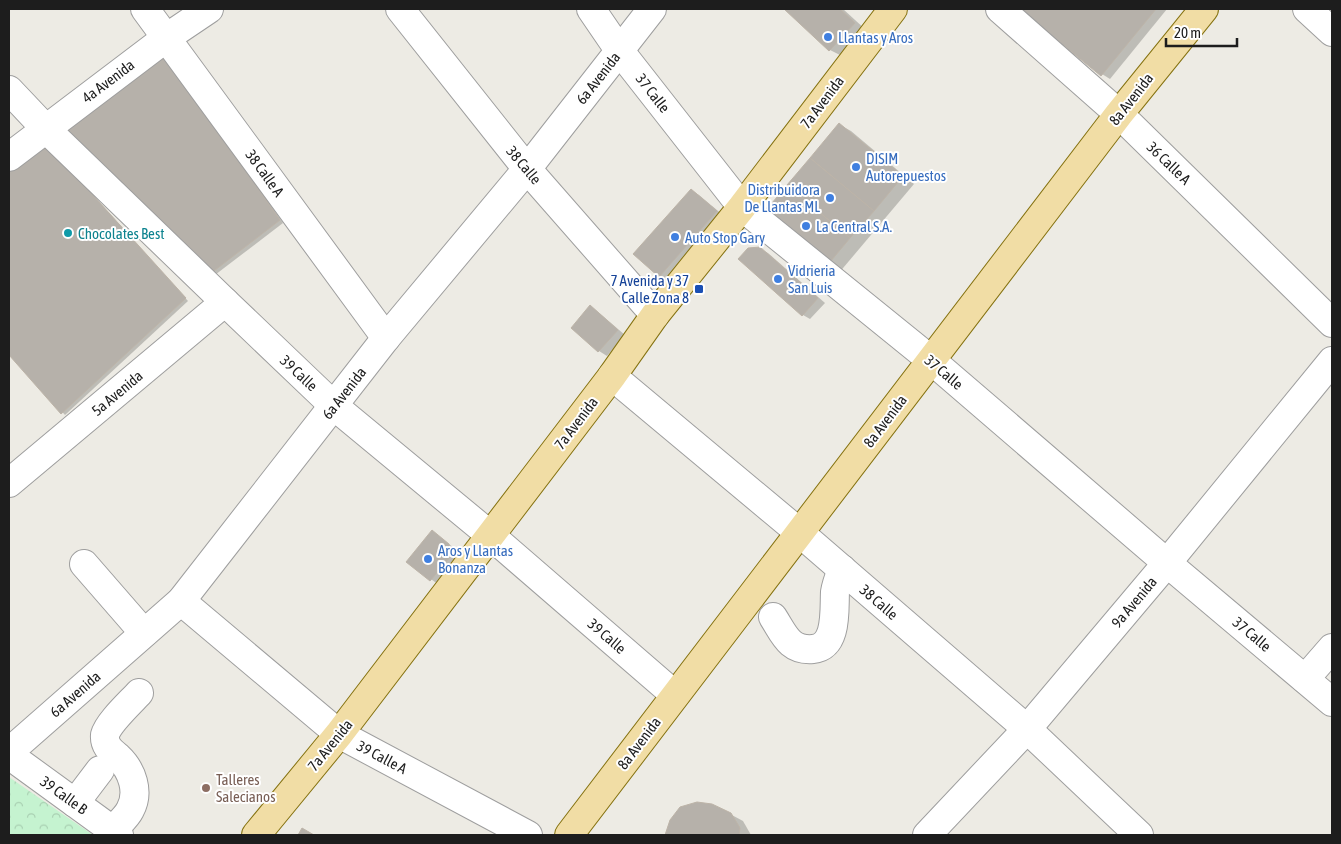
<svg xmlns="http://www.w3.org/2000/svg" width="1341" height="844" font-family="'Asap Condensed',sans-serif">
	<defs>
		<pattern id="park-crowns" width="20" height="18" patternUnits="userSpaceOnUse" patternTransform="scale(1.25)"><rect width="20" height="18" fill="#c5f3d0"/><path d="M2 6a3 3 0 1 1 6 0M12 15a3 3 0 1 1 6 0" fill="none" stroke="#a9d0b2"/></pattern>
	</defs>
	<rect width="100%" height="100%" fill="#edebe4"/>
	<path fill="url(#park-crowns)" d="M9 777 93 835H9Z"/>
	<g fill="#0003">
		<path d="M786 9H843L866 30 842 56 830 50Z"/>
		<path d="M1021 9H1167L1110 79 1102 74Z"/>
		<path d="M167 57 283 223 211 278Z"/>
		<path d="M840 125 851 131 914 184 838 274 826 267Z"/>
		<path d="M47 144 188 301 65 415 9 353V169Z"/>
		<path d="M691 190 699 195 724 216 668 281 660 276 635 254Z"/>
		<path d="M760 249 768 253 825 303 810 319 803 315Z"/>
		<path d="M591 307 598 312 625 335 607 356 599 351 572 328Z"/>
		<path d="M432 532 457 550 458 560 439 585 408 562Z"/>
		<path d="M730 814 743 821 751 835H666V832Z"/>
	</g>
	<g fill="#b6b1aa" stroke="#bdb4a8">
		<path d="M784 9H840L855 23 829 51Z"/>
		<path d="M1019 9H1156L1101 76Z"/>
		<path d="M163 53 280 220 206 277 59 129Z"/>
		<path d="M839 123 903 176 874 211 810 158Z"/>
		<path d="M43 140 186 298 61 414 9 355V167Z"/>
		<path d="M810 158 874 211 850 238 787 185Z"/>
		<path d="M787 185 850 238 825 268 762 215Z"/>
		<path d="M691 189 717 211 659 277 633 254Z"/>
		<path d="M760 247 818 298 802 316 738 259 748 248Z"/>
		<path d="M590 305 618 330 598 352 571 328Z"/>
		<path d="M432 530 449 544 451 556 430 581 406 562Z"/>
		<path d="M697 802 712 804 731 813 740 828 739 835H665L670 820 680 807Z"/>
		<path d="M302 828 314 835H298Z"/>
	</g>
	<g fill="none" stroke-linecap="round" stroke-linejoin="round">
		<defs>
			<g id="minor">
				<path d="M145 9 386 338"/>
				<path d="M400 9 527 169 655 315"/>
				<path d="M591 9 619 50 742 207 931 360 1167 563 1332 702"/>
				<path d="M1000 9 1119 114 1332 323"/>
				<path d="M1307 9 1332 32"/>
				<path d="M9 90 45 128 225 302 334 406 490 535 675 695"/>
				<path d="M9 157 166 38 209 9"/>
				<path d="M612 376 800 533 1027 729 1139 835"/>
				<path d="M9 483 225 302"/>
				<path d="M84 564 144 633"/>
				<path d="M181 601 339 734 528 835"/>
				<path d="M773 617C784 634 789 651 813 649 838 647 834 609 835 592 836 585 839 577 842 569"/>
				<path d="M1305 679 1332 648"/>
				<path d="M9 752 181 601 386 338 527 169 652 9"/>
				<path d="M9 755 119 835"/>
				<path d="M75 803 100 770"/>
				<path d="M112 831C118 824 126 818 130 810 140 792 132 770 118 757 111 751 104 746 105 735 108 723 130 703 139 693"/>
				<path d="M927 835 1027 729 1167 563 1332 361"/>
			</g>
			<g id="major">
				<path d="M256 835 339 734 612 376 655 315 742 207 893 9"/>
				<path d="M569 835 1119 114 1204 9"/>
			</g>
		</defs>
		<use href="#minor" stroke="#9e9e9e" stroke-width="30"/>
		<use href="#major" stroke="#857210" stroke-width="30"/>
		<use href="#minor" stroke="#fff" stroke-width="28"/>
		<use href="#major" stroke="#f1dda5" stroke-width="28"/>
	</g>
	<g fill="#3f7fe0" stroke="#fff" stroke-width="2">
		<circle cx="828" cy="37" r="5"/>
		<circle cx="856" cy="167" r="5"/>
		<circle cx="830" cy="198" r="5"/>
		<circle cx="806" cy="226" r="5"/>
		<circle cx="675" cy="237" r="5"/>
		<circle cx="778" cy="279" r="5"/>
		<circle cx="428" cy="559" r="5"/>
	</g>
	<circle fill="#0f9aa8" stroke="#fff" stroke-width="2" cx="68" cy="233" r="5"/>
	<rect fill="#1a4fb4" stroke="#fff" stroke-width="2" x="694" y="284" width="10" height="10" rx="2.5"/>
	<circle fill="#8d6e63" stroke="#fff" stroke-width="2" cx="206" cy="788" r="5"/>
	<g text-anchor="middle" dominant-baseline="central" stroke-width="4" stroke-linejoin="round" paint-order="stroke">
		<g font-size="15" fill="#366cbe" stroke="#fff" text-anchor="start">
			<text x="838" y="37">Llantas y Aros</text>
			<text x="866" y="158">DISIM<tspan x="866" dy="17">Autorepuestos</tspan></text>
			<text x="820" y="189" text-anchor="end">Distribuidora<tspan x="820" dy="17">De Llantas ML</tspan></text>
			<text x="816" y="226">La Central S.A.</text>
			<text x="685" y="237">Auto Stop Gary</text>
			<text x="788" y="270">Vidrieria<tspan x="788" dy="17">San Luis</tspan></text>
			<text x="438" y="550">Aros y Llantas<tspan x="438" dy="17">Bonanza</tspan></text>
		</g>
		<g font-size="15" fill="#1d1d1d" stroke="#fff">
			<text transform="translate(598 78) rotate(-52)">6a Avenida</text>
			<text transform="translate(108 81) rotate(-37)">4a Avenida</text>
			<text transform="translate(653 93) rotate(52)">37 Calle</text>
			<text transform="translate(1131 99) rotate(-52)">8a Avenida</text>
			<text transform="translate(822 102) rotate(-53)">7a Avenida</text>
			<text transform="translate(1169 163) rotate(44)">36 Calle A</text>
			<text transform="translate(524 165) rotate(50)">38 Calle</text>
			<text transform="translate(265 173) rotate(54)">38 Calle A</text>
			<text transform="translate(944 372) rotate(40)">37 Calle</text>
			<text transform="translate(299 373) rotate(43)">39 Calle</text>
			<text transform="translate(117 393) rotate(-40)">5a Avenida</text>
			<text transform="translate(344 393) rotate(-52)">6a Avenida</text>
			<text transform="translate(885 421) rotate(-53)">8a Avenida</text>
			<text transform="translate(576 423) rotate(-53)">7a Avenida</text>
			<text transform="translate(879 602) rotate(41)">38 Calle</text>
			<text transform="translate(1134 602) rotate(-50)">9a Avenida</text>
			<text transform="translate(1252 634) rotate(40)">37 Calle</text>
			<text transform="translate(607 636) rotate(41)">39 Calle</text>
			<text transform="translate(75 694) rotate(-41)">6a Avenida</text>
			<text transform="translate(639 743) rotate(-53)">8a Avenida</text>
			<text transform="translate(330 745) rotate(-51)">7a Avenida</text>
			<text transform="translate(382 757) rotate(28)">39 Calle A</text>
			<text transform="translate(64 795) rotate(36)">39 Calle B</text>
		</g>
		<g font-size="15" fill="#0d838f" stroke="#fff" text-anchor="start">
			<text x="78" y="233">Chocolates Best</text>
		</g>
		<g font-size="15" fill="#164399" stroke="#fff" text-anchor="end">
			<text x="689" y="280">7 Avenida y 37<tspan x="689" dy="17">Calle Zona 8</tspan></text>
		</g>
		<g font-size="15" fill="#785e54" stroke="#fff" text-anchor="start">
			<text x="216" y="779">Talleres<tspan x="216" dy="17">Salecianos</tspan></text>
		</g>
	</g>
	<rect width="1341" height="844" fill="none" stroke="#1d1d1d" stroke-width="20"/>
	<path d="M1166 38v8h71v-8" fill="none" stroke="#1d1d1d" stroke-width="2.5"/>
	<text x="1174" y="38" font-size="15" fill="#1d1d1d" stroke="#ffffff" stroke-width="4" paint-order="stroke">20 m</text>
</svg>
